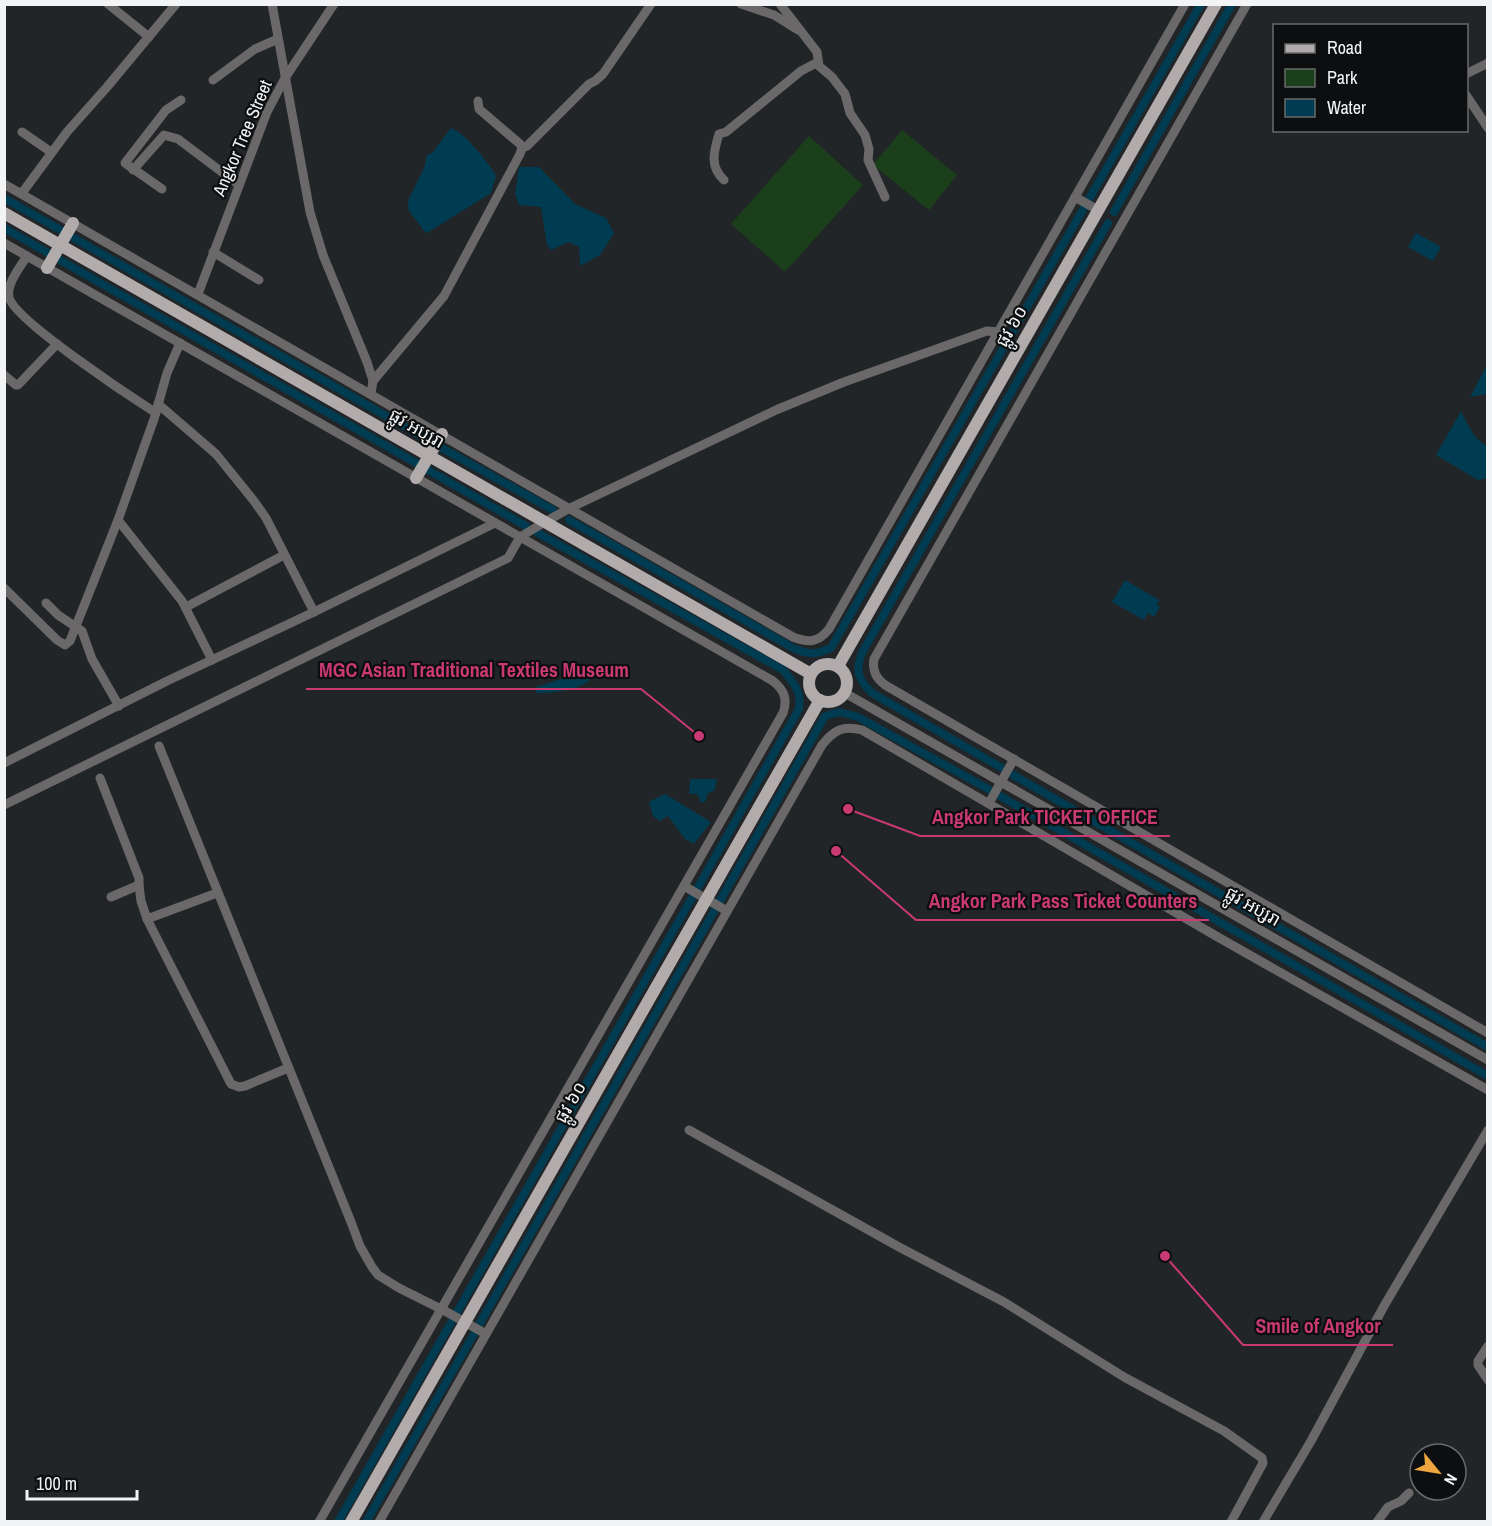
<svg xmlns="http://www.w3.org/2000/svg" width="1492" height="1526" font-family="'Archivo Narrow','Noto Sans Khmer',sans-serif">
	<rect width="100%" height="100%" fill="#222528"/>
	<g fill="#1b3f1a">
		<path d="M902 130 957 175 929 210 873 165Z"/>
		<path d="M809 136 863 185 785 272 731 224Z"/>
	</g>
	<g fill="#003c51">
		<path d="M451 128C463 131 490 164 496 176L491 193 427 233 424 231 409 211 408 201 424 168 427 155 432 153Z"/>
		<path d="M519 167H539L575 204 606 218 614 233 600 255 580 266 579 247 569 242 551 250 547 245 541 207 519 205 515 193Z"/>
		<path d="M1416 233 1441 247 1433 261 1408 247Z"/>
		<path d="M1487 365V394L1469 397H1470Z"/>
		<path d="M1461 411C1468 424 1473 439 1487 446V478L1478 480 1436 455Z"/>
		<path d="M1125 580 1159 600 1157 605 1160 607 1154 617 1148 613 1144 620 1112 602Z"/>
		<path d="M590 670 596 671C592 689 551 694 536 693V687Z"/>
		<path d="M690 779H717L715 790 707 794 706 800 703 803 701 802 697 794H689Z"/>
		<path d="M665 794 711 822 694 844 685 839 668 816 660 821 653 816 649 802Z"/>
	</g>
	<g fill="none" stroke-linecap="round" stroke-linejoin="round">
		<g stroke="#003c51" stroke-width="8">
			<path d="M4 198 64 232"/>
			<path d="M1114 212 1232 4"/>
			<path d="M4 228 50 254"/>
			<path d="M74 238 430 441"/>
			<path d="M60 260 416 463"/>
			<path d="M440 447 553 510"/>
			<path d="M428 470 526 526"/>
			<path d="M569 520 793 648C809 655 814 655 831 648L1201 4"/>
			<path d="M1002 768 872 693C857 679 855 669 863 651L1108 223"/>
			<path d="M1013 775 1488 1047"/>
			<path d="M1000 796 1488 1076"/>
			<path d="M480 1323 825 716 840 712 858 717 990 790"/>
			<path d="M338 1522 799 709C802 691 793 682 783 670L538 533"/>
			<path d="M366 1522 474 1334"/>
		</g>
		<g stroke="#6a6868" stroke-width="9">
			<path d="M108 4 149 37"/>
			<path d="M272 4 310 212 323 255 367 362 373 381 371 393"/>
			<path d="M741 4 774 15 798 30"/>
			<path d="M780 4 817 52 819 66 832 77 845 94 850 113 865 135 869 149 868 160 885 197"/>
			<path d="M1247 4 874 659C872 671 876 678 885 685L1488 1033"/>
			<path d="M1466 74 1488 63"/>
			<path d="M213 80 255 49 278 39"/>
			<path d="M1466 95 1488 128"/>
			<path d="M22 132 51 152"/>
			<path d="M522 148 527 146 589 84 595 81 603 74 651 4"/>
			<path d="M133 170 164 135 178 139 239 185"/>
			<path d="M724 180C709 166 714 151 719 134L726 132 801 71 818 62"/>
			<path d="M4 184 793 637C808 643 818 643 829 629L1185 4"/>
			<path d="M162 189 125 163 166 110 181 100"/>
			<path d="M22 193 67 132 107 87 176 4"/>
			<path d="M1075 197 1098 210"/>
			<path d="M4 243 773 681C784 690 788 699 783 713L319 1522"/>
			<path d="M213 252 259 280"/>
			<path d="M27 256C21 266 6 284 9 297 13 319 131 397 156 413"/>
			<path d="M198 294 267 112 285 78 334 4"/>
			<path d="M4 375 16 385H18L57 344"/>
			<path d="M373 381 444 296 520 154 522 148 520 144 479 109 478 101"/>
			<path d="M158 404 216 454 254 501 266 518 314 612"/>
			<path d="M118 520 182 601 212 660"/>
			<path d="M4 588 57 640 65 645 70 641 118 520 154 419 167 373 180 343"/>
			<path d="M46 603 58 615 82 631 92 659 119 706"/>
			<path d="M186 607 284 555"/>
			<path d="M845 693 1488 1060"/>
			<path d="M159 746 351 1222 360 1246 372 1267 378 1275 399 1288 445 1311 486 1334"/>
			<path d="M4 763 167 681 314 612 495 523"/>
			<path d="M100 778 139 878V885L111 897"/>
			<path d="M989 803 1014 759"/>
			<path d="M4 805 508 558 520 537 545 522 570 508 776 410 844 382 987 331 999 332"/>
			<path d="M139 885 141 901 147 919 231 1084 239 1087 245 1086 288 1068"/>
			<path d="M684 886 727 911"/>
			<path d="M147 919 217 893"/>
			<path d="M689 1130 899 1247 1004 1302 1124 1377 1224 1431 1262 1458 1263 1463 1231 1522"/>
			<path d="M1488 1346 1478 1361V1365L1488 1380"/>
			<path d="M379 1522 822 745C834 730 843 725 862 730L1216 936 1488 1090"/>
			<path d="M1263 1522 1311 1441 1384 1306 1488 1130"/>
			<path d="M1377 1522 1388 1507 1401 1501 1409 1493"/>
		</g>
		<g stroke="#b1abac" stroke-width="12">
			<path d="M4 213 811 674"/>
			<path d="M47 268 73 223"/>
			<path d="M416 478 442 434"/>
			<circle cx="828" cy="683" r="19"/>
			<path d="M838 666 1216 4"/>
			<path d="M351 1522 820 700"/>
		</g>
	</g>
	<g text-anchor="middle" dominant-baseline="central" stroke-width="4.5" stroke-linejoin="round" paint-order="stroke">
		<g font-size="18" fill="#f2f4f6" stroke="#0c0e0f">
			<text transform="translate(242 138) rotate(-67)">Angkor Tree Street</text>
			<text transform="translate(1011 326) rotate(-60)">ផ្លូវ ៦០</text>
			<text transform="translate(417 428) rotate(30)">ផ្លូវ អប្សរា</text>
			<text transform="translate(1253 906) rotate(30)">ផ្លូវ អប្សរា</text>
			<text transform="translate(570 1102) rotate(-60)">ផ្លូវ ៦០</text>
		</g>
	</g>
	<path fill="none" stroke="#c93972" stroke-width="2" d="M699 736L641 689H306M848 809L920 836H1170M836 851L916 920H1209M1165 1256L1243 1345H1393"/>
	<g fill="#c93972" stroke="#0c0e0f" stroke-width="2">
		<circle cx="699" cy="736" r="6"/>
		<circle cx="848" cy="809" r="6"/>
		<circle cx="836" cy="851" r="6"/>
		<circle cx="1165" cy="1256" r="6"/>
	</g>
	<g font-size="20" text-anchor="middle" font-weight="bold" fill="#c93972" stroke="#0c0e0f" stroke-width="4.5" stroke-linejoin="round" paint-order="stroke">
		<text x="474" y="677">MGC Asian Traditional Textiles Museum</text>
		<text x="1045" y="824">Angkor Park TICKET OFFICE</text>
		<text x="1063" y="908">Angkor Park Pass Ticket Counters</text>
		<text x="1318" y="1333">Smile of Angkor</text>
	</g>
	<rect width="1492" height="1526" fill="none" stroke="#f2f4f6" stroke-width="12"/>
	<rect x="1273" y="24" width="195" height="108" fill="#0c0e0f" stroke="#686a6b" stroke-width="1.5"/>
	<rect x="1285" y="44" width="30" height="9" fill="#b1abac" stroke="#686a6b" stroke-width="1.5"/>
	<text x="1327" y="54" font-size="18" fill="#f2f4f6">Road</text>
	<rect x="1285" y="69" width="30" height="18" fill="#1b3f1a" stroke="#686a6b" stroke-width="1.5"/>
	<text x="1327" y="84" font-size="18" fill="#f2f4f6">Park</text>
	<rect x="1285" y="99" width="30" height="18" fill="#003c51" stroke="#686a6b" stroke-width="1.5"/>
	<text x="1327" y="114" font-size="18" fill="#f2f4f6">Water</text>
	<g transform="translate(1438 1472) rotate(120)"><circle r="28" fill="#0c0e0f" stroke="#686a6b" stroke-width="1.5"/>
	<path d="M0-4.5L10 22L0 15L-10 22Z" fill="#f0a63e"/>
	<text y="-9" font-size="16" font-weight="bold" text-anchor="middle" fill="#f2f4f6">N</text>
	</g>
	<path d="M27 1490v9h110v-9" fill="none" stroke="#f2f4f6" stroke-width="3"/>
	<text x="36" y="1490" font-size="18" fill="#f2f4f6" stroke="#0c0e0f" stroke-width="4.5" paint-order="stroke">100 m</text>
</svg>
